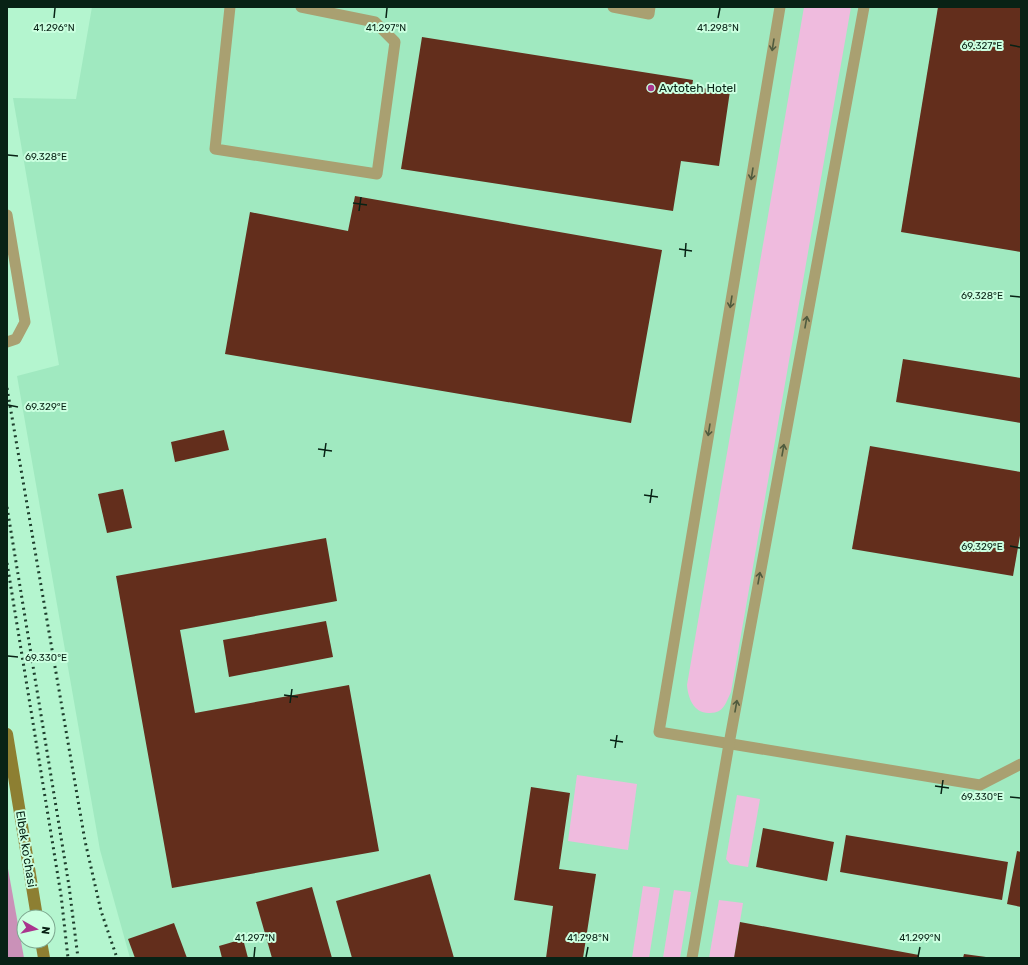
<svg xmlns="http://www.w3.org/2000/svg" width="1028" height="965" font-family="Rubik,sans-serif">
	<rect width="100%" height="100%" fill="#b4f5cf"/>
	<path fill="#a0e9c0" d="M92 7H1021V958H130L100 850 17 376 59 365 13 98 76 99Z"/>
	<g fill="#efbbde">
		<path d="M804 7H851L731 692C728 698 725 708 719 711 717 712 713 713 710 713 694 714 688 698 687 685Z"/>
		<path d="M577 775 637 784 628 850 568 841Z"/>
		<path d="M737 795 760 799 748 867 730 864 726 859Z"/>
		<path d="M643 886 660 888 649 958H632Z"/>
		<path d="M674 890 691 892 680 958H663Z"/>
		<path d="M719 900 743 903 734 958H709Z"/>
	</g>
	<path fill="#ca91b8" d="M7 863 24 958H7Z"/>
	<g fill="#632e1c">
		<path d="M938 7H1021V252L901 232Z"/>
		<path d="M422 37 693 80 692 87 730 91 719 166 681 161 673 211 401 169Z"/>
		<path d="M355 196 662 250 631 423 225 354 250 212 348 231Z"/>
		<path d="M903 359 1021 378V423L896 402Z"/>
		<path d="M224 430 229 450 175 462 171 442Z"/>
		<path d="M870 446 1021 472V530L1013 576 852 549Z"/>
		<path d="M123 489 132 528 107 533 98 494Z"/>
		<path d="M326 538 337 601 180 630 195 713 349 685 379 851 172 888 116 576Z"/>
		<path d="M326 621 333 657 229 677 223 640Z"/>
		<path d="M531 787 570 793 559 869 596 874 583 958H546L553 906 514 900Z"/>
		<path d="M763 828 834 842 827 881 756 867Z"/>
		<path d="M846 835 1008 862 1002 900 840 872Z"/>
		<path d="M1017 851 1021 852V907L1007 904Z"/>
		<path d="M430 874 454 958H352L336 901Z"/>
		<path d="M312 887 332 958H272L256 902Z"/>
		<path d="M740 922 919 955V958H734Z"/>
		<path d="M174 923 187 958H135L128 939Z"/>
		<path d="M243 939 248 958H222L219 946Z"/>
		<path d="M964 954 986 957V958H963Z"/>
	</g>
	<g fill="none" stroke-linecap="round" stroke-linejoin="round">
		<g stroke="#a9a071" stroke-width="11">
			<path d="M230 7 215 149 377 174 395 42 375 22 301 7"/>
			<path d="M613 7 649 14 650 7"/>
			<path d="M780 7 659 732 980 785 1021 764"/>
			<path d="M7 215 25 322 16 339 7 342"/>
			<path d="M692 958 729 744 864 7"/>
		</g>
		<g stroke="#8d7f32" stroke-width="12">
			<path d="M7 734 37 917"/>
			<path d="M41 941 44 958"/>
		</g>
		<g stroke="#1e3e2d" stroke-width="3" stroke-dasharray="2 4" stroke-linecap="butt">
			<path d="M7 388 85 841 101 911 117 958"/>
			<path d="M7 507 69 886 78 958"/>
			<path d="M7 563 61 895 68 958"/>
		</g>
	</g>
	<defs><path id="oneway-shaft" d="M-6 0H5M1.5-3L5.5 0L1.5 3" fill="none" stroke-width="1.6" stroke-linecap="round" stroke-linejoin="round"/></defs>
	<g stroke="#505b3e">
		<use href="#oneway-shaft" transform="translate(773 45) rotate(99)"/>
		<use href="#oneway-shaft" transform="translate(752 174) rotate(99)"/>
		<use href="#oneway-shaft" transform="translate(731 302) rotate(99)"/>
		<use href="#oneway-shaft" transform="translate(806 322) rotate(-80)"/>
		<use href="#oneway-shaft" transform="translate(709 430) rotate(99)"/>
		<use href="#oneway-shaft" transform="translate(783 450) rotate(-80)"/>
		<use href="#oneway-shaft" transform="translate(759 578) rotate(-80)"/>
		<use href="#oneway-shaft" transform="translate(736 706) rotate(-80)"/>
	</g>
	<path fill="none" stroke="#082215" stroke-width="1.5" d="M54 18 55 8M386 18 387 8M718 18 720 8M1010 45 1020 47M8 155 18 156M353 203 367 205M359 211 361 197M679 249 692 251M685 257 686 243M1010 296 1020 297M8 405 18 407M318 449 332 451M324 457 326 443M644 495 658 497M650 503 652 489M1010 546 1020 548M8 656 18 657M284 695 298 697M290 703 292 689M610 740 623 742M615 748 617 735M935 786 949 788M941 794 943 780M1010 797 1020 798M254 957 255 947M586 957 588 947M918 957 920 947"/>
	<circle fill="#aa358e" stroke="#cbffe0" stroke-width="1.5" cx="651" cy="88" r="4"/>
	<g text-anchor="middle" dominant-baseline="central" stroke-width="4" stroke-linejoin="round" paint-order="stroke">
		<g font-size="12" fill="#082215" stroke="#cbffe0" text-anchor="start">
			<text x="659" y="88">Avtoteh Hotel</text>
		</g>
		<g font-size="12" fill="#082215" stroke="#cbffe0">
			<text transform="translate(26 849) rotate(81)">Elbek ko'chasi</text>
		</g>
	</g>
	<g font-size="10" text-anchor="middle" fill="#082215" stroke="#cbffe0" stroke-width="4" stroke-linejoin="round" paint-order="stroke">
		<text x="54" y="31">41.296°N</text>
		<text x="386" y="31">41.297°N</text>
		<text x="718" y="31">41.298°N</text>
		<text x="982" y="49">69.327°E</text>
		<text x="46" y="160">69.328°E</text>
		<text x="982" y="299">69.328°E</text>
		<text x="46" y="410">69.329°E</text>
		<text x="982" y="550">69.329°E</text>
		<text x="46" y="661">69.330°E</text>
		<text x="982" y="800">69.330°E</text>
		<text x="255" y="941">41.297°N</text>
		<text x="588" y="941">41.298°N</text>
		<text x="920" y="941">41.299°N</text>
	</g>
	<rect width="1028" height="965" fill="none" stroke="#082215" stroke-width="16"/>
	<g transform="translate(36 929) rotate(98)"><circle r="19" fill="#cbffe0" stroke="#7da78f"/>
	<path d="M0-3L7 15L0 10L-7 15Z" fill="#aa358e"/>
	<text y="-6" font-size="11" font-weight="bold" text-anchor="middle" fill="#082215">N</text>
	</g>
</svg>
